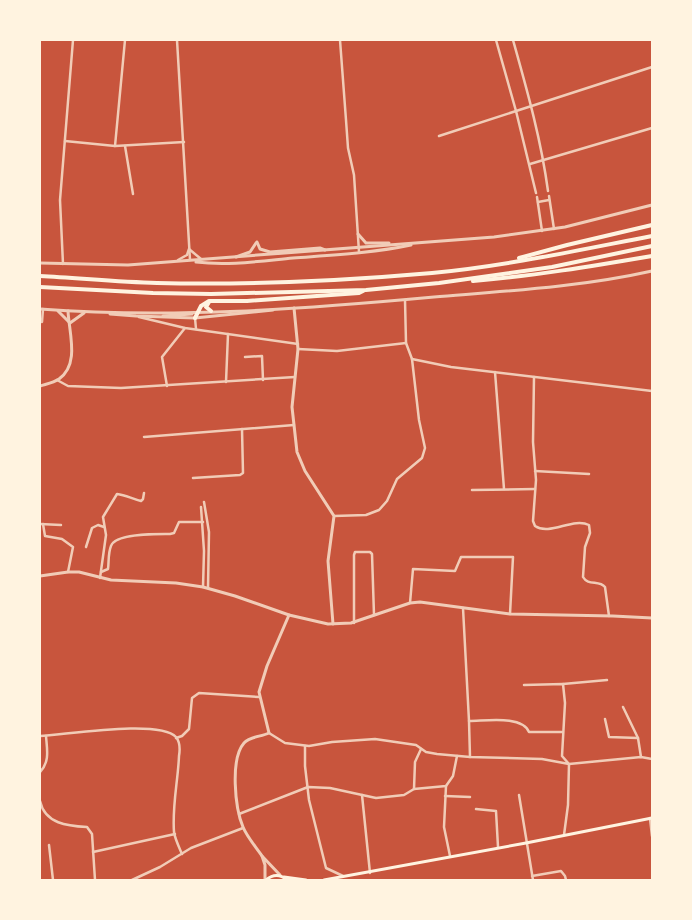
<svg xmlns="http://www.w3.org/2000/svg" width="692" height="920" font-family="'Sofia Sans Condensed',sans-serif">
	<rect width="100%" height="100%" fill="#c8553d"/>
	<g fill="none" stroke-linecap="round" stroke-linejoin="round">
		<g stroke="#f1ccb7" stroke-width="2.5">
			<path d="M177 40 190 260"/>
			<path d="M340 40 346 120 348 148 354 175 359 252"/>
			<path d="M496 40 516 111 536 193"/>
			<path d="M513 40C527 90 541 139 548 191"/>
			<path d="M439 136 652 67"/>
			<path d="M65 141 115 146 184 142"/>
			<path d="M115 146 125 40"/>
			<path d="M125 146 133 194"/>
			<path d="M530 164 652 128"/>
			<path d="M549 196 554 229"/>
			<path d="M537 197 542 231"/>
			<path d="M538 202 549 200"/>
			<path d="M178 260 187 255 189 249 201 259"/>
			<path d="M63 264 60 200 73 40"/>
			<path d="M139 317 185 328 298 344"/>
			<path d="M195 318 196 329"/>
			<path d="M42 322 43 309"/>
			<path d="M298 349 337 351 406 343"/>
			<path d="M245 357 262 356 263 380"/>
			<path d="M412 359 451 367 652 391"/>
			<path d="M495 372 504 489"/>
			<path d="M534 377 533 442 536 480 533 521 535 526C550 536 573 517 589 525L590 533 585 547 583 577C588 586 599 580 605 587L609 616"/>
			<path d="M57 380 68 386 121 388 295 377"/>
			<path d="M226 382 228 334"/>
			<path d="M167 386 162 357 185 328"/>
			<path d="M144 437 294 425"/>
			<path d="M535 471 589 474"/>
			<path d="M193 478 240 475 243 473 242 429"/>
			<path d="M472 490 535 489"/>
			<path d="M204 502 209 532 208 588"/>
			<path d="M201 507 204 551 203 587"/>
			<path d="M334 516 366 515 379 510 387 501 397 479 422 458 425 448 419 420 412 359 406 343 405 300"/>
			<path d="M40 524 61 525"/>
			<path d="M43 524 45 536 62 539 73 547 68 572"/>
			<path d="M86 547 92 528 98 525 104 527"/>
			<path d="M101 572 108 569C109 562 108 553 111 546 115 533 158 534 170 534L174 533 179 522H203"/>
			<path d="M100 578 106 535 103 517 117 494C126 495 132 499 141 501L143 499 144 493"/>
			<path d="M410 603 413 569 455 571 461 557H513L510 614"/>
			<path d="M463 608 469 721"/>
			<path d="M354 623V555L355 552H370L372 554 374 615"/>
			<path d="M563 684 607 680"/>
			<path d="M524 685 563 684 565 703 562 756 569 764 568 805 564 835"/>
			<path d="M623 707 638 738 641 757"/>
			<path d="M605 719 609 737 638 738"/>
			<path d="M269 733 285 743 309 746 332 742 375 739 416 745 426 752 437 754 470 757 542 759 569 764 641 757 652 759"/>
			<path d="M40 736C65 735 159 719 176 737 180 742 180 750 179 756 178 781 172 806 174 832 175 839 179 847 182 854"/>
			<path d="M176 738 182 736 189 729 192 698 199 693 259 697"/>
			<path d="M305 746V766L309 800 326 868 343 876"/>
			<path d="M470 757 469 721C486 721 522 715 529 732H562"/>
			<path d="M40 772C50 762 47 749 46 736"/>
			<path d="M446 786 444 827 450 856"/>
			<path d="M414 789 415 762 421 749"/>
			<path d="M362 795 370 873"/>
			<path d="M519 795 533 880"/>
			<path d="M445 796 470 797"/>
			<path d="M40 801C45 824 68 826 87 827L92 834 95 880"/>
			<path d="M476 809 496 811 498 847"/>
			<path d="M239 814 308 787 330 788 376 798 404 795 414 789 446 786 453 776 457 756"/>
			<path d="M650 818 652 836"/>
			<path d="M49 845 53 880"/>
			<path d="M93 852 175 834"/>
			<path d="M532 876 561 871 565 876 566 880"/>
			<path d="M132 880 160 867 191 848 243 828"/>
		</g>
		<g stroke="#f1ccb7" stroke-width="3">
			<path d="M358 234 366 243H389"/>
			<path d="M257 242 260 249 270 252 320 248 325 250"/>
			<path d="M236 257 250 252 256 243"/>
			<path d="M196 262C228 266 261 261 293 258 332 255 373 253 411 245"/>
			<path d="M40 263 128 265 494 237 565 227 652 205"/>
			<path d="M294 308 298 349 292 407 297 452 305 471 334 516 328 561 333 624"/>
			<path d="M40 309C171 319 304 309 434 297 507 291 581 287 652 271"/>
			<path d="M58 311 69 322"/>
			<path d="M110 314 136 316 195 318 273 310"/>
			<path d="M163 316 192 314"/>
			<path d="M70 323 84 313"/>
			<path d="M40 386C46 384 53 383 59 379 80 364 69 333 68 311"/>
			<path d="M40 576 68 572H79L111 580 176 583 203 587 235 596 289 615 328 624 351 623 410 603 420 602 510 614 613 616 652 618"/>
			<path d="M262 856C256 847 247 837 243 827 235 808 230 759 244 743 250 736 261 737 269 733L259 692 267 666 289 615"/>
			<path d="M265 880V865L262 856 280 875"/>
		</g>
		<g stroke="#fff3e0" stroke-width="3">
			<path d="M284 877 306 880"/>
			<path d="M266 880C273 874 280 874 287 880"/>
			<path d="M324 880 526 843 652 818"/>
		</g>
		<g stroke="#fff3e0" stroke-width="4">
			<path d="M519 258 567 245 652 225"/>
			<path d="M40 276C79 278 118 282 157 283 249 285 341 281 432 273 506 266 579 250 652 236"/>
			<path d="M473 281C533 276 593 266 652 256"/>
			<path d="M40 287 153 293 211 294 366 290 439 283 552 267 652 246"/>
			<path d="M209 302 206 307 211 311"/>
			<path d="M195 318 201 306 209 301H247L359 293 363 291"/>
		</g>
	</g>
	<rect width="692" height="920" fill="none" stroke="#fff3e0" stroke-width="82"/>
</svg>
